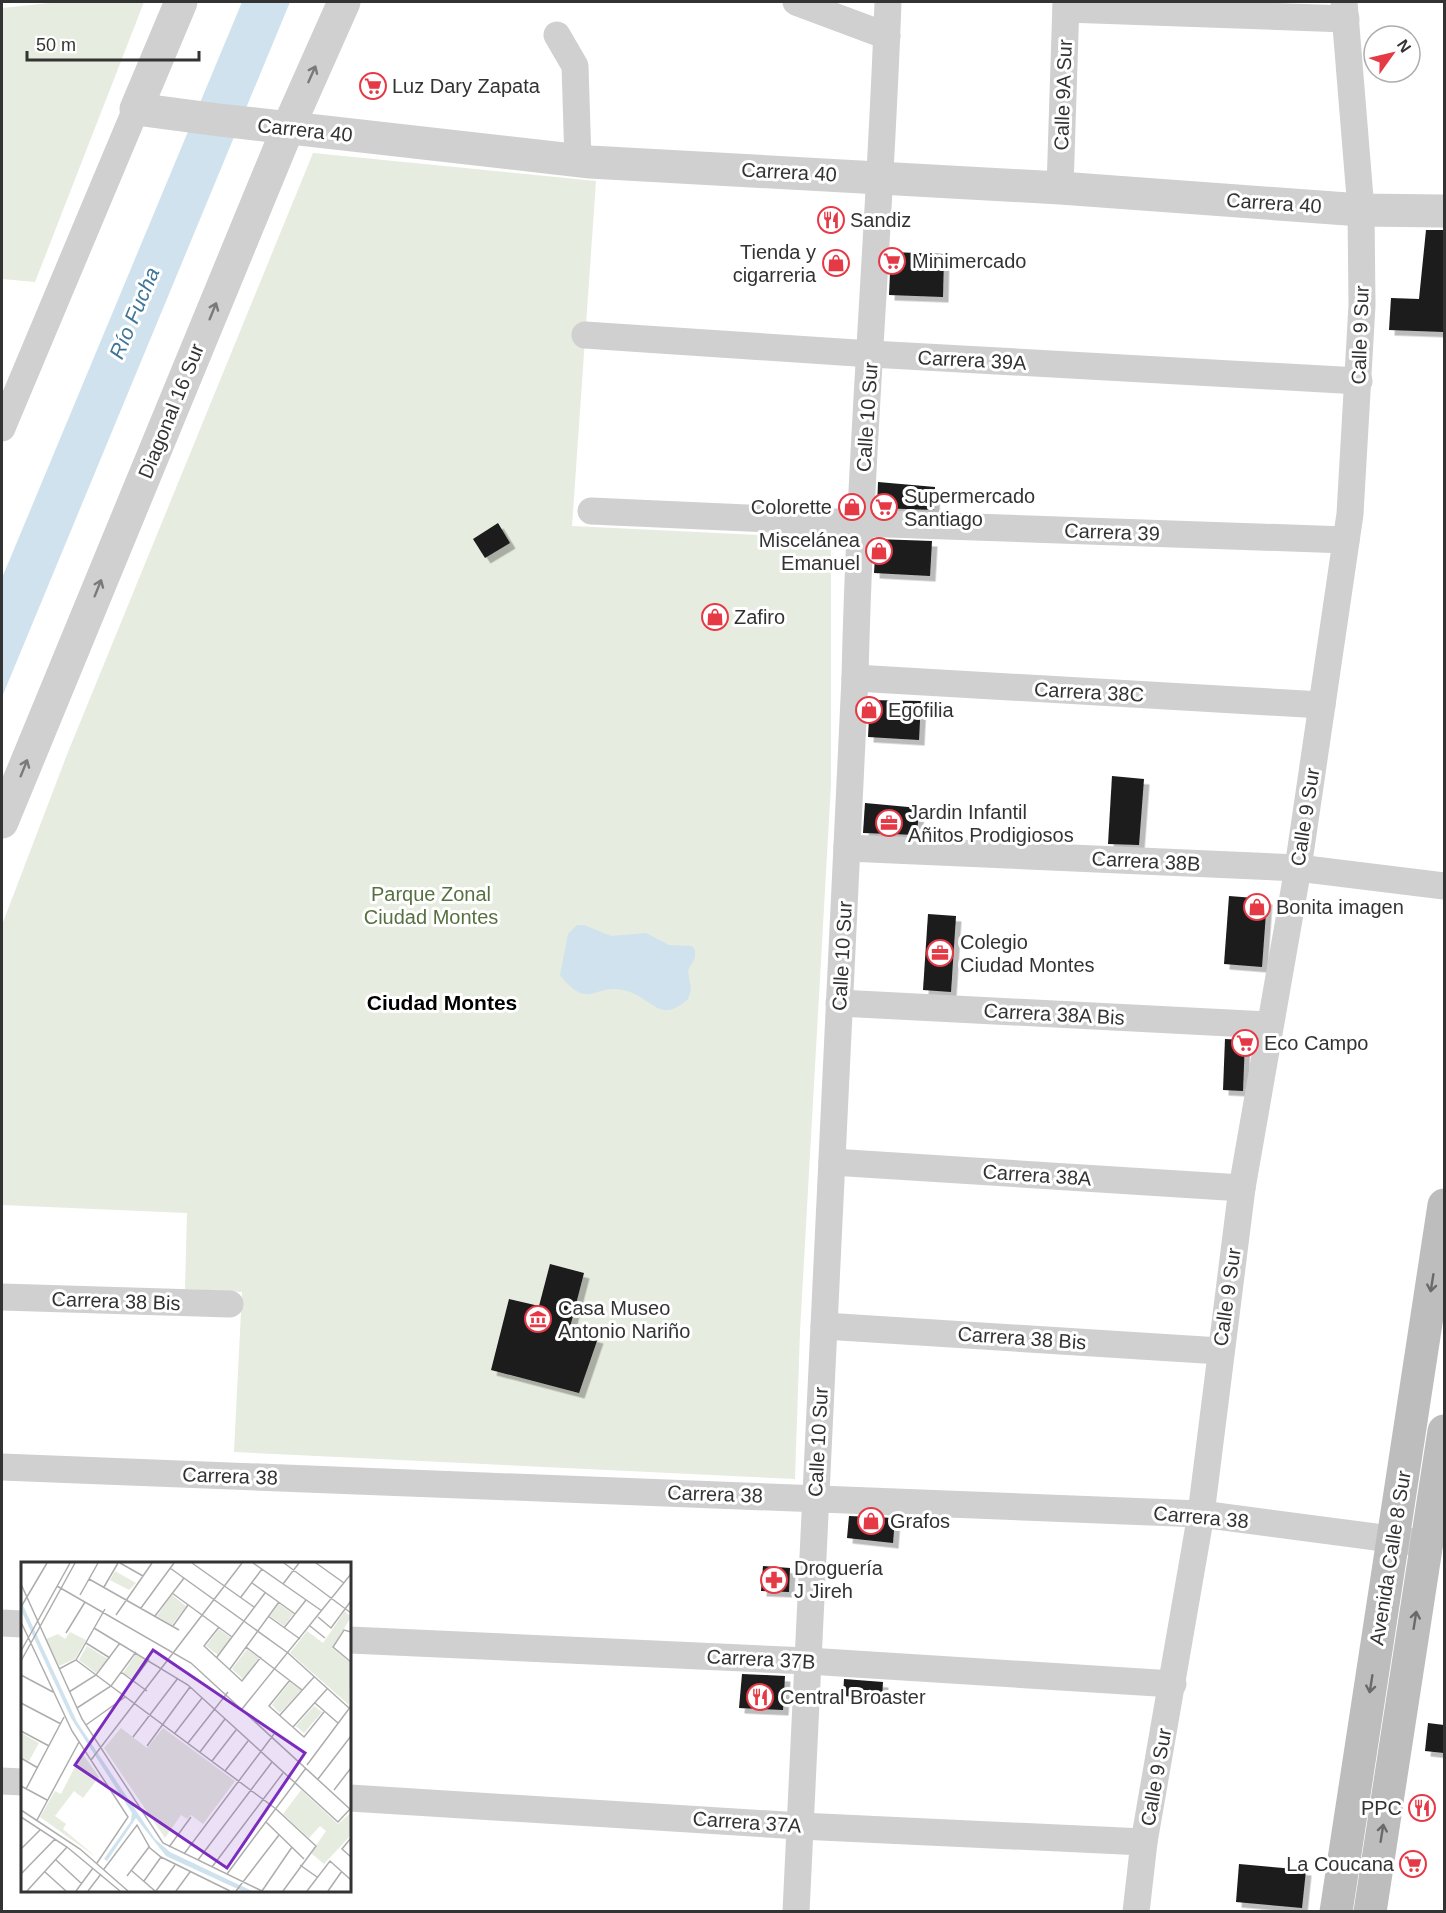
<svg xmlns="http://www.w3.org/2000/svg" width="1446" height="1913" font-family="Arial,sans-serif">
	<defs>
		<filter id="shadow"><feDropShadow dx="5.5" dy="5.5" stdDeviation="0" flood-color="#0004"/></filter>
	</defs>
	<rect width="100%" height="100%" fill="#fff"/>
	<g fill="#e6ecdf">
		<path d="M59 2H144L35 282 2 279V8Z"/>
		<path d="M313 153 596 181 572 526 819 538 831 547V784L800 1331 795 1479 234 1452 242 1292 185 1289 187 1213 2 1205V925L68 752Z"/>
	</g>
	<g fill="#cfe2ee">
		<path d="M242 2H290L2 697V578Z"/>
		<path d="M577 925H584L611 936 646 933 669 945 692 946 695 950V958L688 970 691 990 688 999C660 1025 652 998 627 991 594 981 590 1013 560 975L568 934Z"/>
	</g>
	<g fill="#1a1a1a" filter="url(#shadow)">
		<path d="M1426 230H1444V332L1389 330 1391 298 1419 299Z"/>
		<path d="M891 252 944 254 943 297 889 295Z"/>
		<path d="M878 482 935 487 934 510 877 508Z"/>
		<path d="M498 523 510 543 485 558 473 539Z"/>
		<path d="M876 539 932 541 930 576 874 573Z"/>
		<path d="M870 700 921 701 919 740 868 737Z"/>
		<path d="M1112 776 1144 779 1139 845 1108 844Z"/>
		<path d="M865 803 919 808 917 835 863 833Z"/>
		<path d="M1229 896 1267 899 1262 967 1224 964Z"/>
		<path d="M928 914 956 916 951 992 923 990Z"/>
		<path d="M1225 1039 1245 1040 1243 1091 1223 1090Z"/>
		<path d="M550 1264 584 1273 569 1331 598 1338 579 1393 491 1370 509 1299 539 1306Z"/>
		<path d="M849 1516 895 1518 893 1543 847 1538Z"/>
		<path d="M763 1566 790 1568 789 1592 761 1591Z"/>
		<path d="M742 1674 785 1676 783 1710 739 1708Z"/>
		<path d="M844 1679 883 1682 882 1699 843 1696Z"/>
		<path d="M1428 1723 1444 1725V1753L1425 1751Z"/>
		<path d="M1239 1864 1306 1870 1302 1908 1236 1902Z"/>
	</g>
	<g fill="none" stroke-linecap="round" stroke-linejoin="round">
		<g stroke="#d0d0d0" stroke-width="27">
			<path d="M796 2 887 36"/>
			<path d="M1066 9 1346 19"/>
			<path d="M557 35 575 66 578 161"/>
			<path d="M1060 188 1066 2"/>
			<path d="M585 335 871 354 1359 381"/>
			<path d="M2 428 136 109"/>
			<path d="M591 511 859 523 1346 540"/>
			<path d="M855 678 1322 705"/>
			<path d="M847 848 1298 868 1444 886"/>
			<path d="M839 1003 1268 1025"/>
			<path d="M832 1162 1242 1188"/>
			<path d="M2 1297 230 1304"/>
			<path d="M824 1326 1220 1351"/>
			<path d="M2 1467 1201 1514 1414 1542"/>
			<path d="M2 1623 22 1624"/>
			<path d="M350 1640 808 1661 1173 1684"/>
			<path d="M2 1781 22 1782"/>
			<path d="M350 1798 800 1826 1144 1842"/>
			<path d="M796 1912 855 678C860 452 880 227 888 2"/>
			<path d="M1136 1912 1144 1842 1201 1514 1242 1188 1298 868 1350 514 1362 305 1361 210 1344 2"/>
		</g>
		<g stroke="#d0d0d0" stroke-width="33">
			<path d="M181 2 136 109 219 120 590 162 1060 188 1361 210 1444 211"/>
			<path d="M2 822 288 128 344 2"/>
		</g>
		<g stroke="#bdbdbd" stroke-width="33">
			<path d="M1336 1912 1444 1205"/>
			<path d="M1370 1912 1444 1431"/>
		</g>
	</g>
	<defs><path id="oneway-shaft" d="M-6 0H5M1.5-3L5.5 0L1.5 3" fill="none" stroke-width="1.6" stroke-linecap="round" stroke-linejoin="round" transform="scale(1.5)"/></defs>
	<g stroke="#7a7a7a">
		<use href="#oneway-shaft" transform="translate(312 74) rotate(-66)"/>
		<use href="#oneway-shaft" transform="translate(213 311) rotate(-68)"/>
		<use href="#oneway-shaft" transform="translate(98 588) rotate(-68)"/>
		<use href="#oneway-shaft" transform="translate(24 768) rotate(-68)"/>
	</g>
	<g stroke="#6a6a6a">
		<use href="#oneway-shaft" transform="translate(1432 1283) rotate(99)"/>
		<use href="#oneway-shaft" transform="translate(1415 1620) rotate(-81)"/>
		<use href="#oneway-shaft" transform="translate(1371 1684) rotate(99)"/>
		<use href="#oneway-shaft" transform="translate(1382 1833) rotate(-81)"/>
	</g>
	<defs>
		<symbol id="supermarket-ring" viewBox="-11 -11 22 22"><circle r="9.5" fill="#fff" stroke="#e63946" stroke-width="1.5"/><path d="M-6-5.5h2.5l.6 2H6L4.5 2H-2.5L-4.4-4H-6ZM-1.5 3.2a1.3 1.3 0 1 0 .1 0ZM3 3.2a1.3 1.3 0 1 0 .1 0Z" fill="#e63946"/></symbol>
		<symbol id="restaurant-ring" viewBox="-11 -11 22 22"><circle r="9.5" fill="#fff" stroke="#e63946" stroke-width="1.5"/><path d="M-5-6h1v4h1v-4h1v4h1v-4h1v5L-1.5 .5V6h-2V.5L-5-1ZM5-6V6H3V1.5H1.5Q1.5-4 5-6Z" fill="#e63946"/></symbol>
		<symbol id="shop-ring" viewBox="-11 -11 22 22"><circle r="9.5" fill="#fff" stroke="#e63946" stroke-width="1.5"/><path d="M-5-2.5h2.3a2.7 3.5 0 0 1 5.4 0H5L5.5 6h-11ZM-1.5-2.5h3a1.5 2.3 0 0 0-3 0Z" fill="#e63946"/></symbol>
		<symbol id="office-ring" viewBox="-11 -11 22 22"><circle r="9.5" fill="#fff" stroke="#e63946" stroke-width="1.5"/><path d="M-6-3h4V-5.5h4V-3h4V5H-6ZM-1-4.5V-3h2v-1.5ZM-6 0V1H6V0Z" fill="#e63946"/></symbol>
		<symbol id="museum-ring" viewBox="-11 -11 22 22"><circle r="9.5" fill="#fff" stroke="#e63946" stroke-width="1.5"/><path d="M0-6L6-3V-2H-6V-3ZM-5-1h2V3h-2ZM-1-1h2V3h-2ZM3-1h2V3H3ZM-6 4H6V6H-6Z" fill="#e63946"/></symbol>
		<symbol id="pharmacy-ring" viewBox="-11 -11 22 22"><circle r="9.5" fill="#fff" stroke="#e63946" stroke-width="1.5"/><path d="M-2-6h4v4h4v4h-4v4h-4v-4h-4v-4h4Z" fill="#e63946"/></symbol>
	</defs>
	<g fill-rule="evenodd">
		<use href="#supermarket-ring" x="358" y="71" width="30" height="30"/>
		<use href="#restaurant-ring" x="816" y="205" width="30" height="30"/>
		<use href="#supermarket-ring" x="877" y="246" width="30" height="30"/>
		<use href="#shop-ring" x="821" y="248" width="30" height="30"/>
		<use href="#shop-ring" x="837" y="492" width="30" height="30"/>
		<use href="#supermarket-ring" x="869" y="492" width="30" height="30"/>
		<use href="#shop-ring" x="864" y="536" width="30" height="30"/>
		<use href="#shop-ring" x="700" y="602" width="30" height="30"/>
		<use href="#shop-ring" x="854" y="695" width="30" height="30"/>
		<use href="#office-ring" x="874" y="808" width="30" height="30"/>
		<use href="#shop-ring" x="1242" y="892" width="30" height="30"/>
		<use href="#office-ring" x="925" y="938" width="30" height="30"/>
		<use href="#supermarket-ring" x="1230" y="1028" width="30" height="30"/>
		<use href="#museum-ring" x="523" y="1304" width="30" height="30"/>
		<use href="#shop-ring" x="856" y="1506" width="30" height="30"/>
		<use href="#pharmacy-ring" x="759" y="1565" width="30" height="30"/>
		<use href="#restaurant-ring" x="745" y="1682" width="30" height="30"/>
		<use href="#restaurant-ring" x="1407" y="1793" width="30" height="30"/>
		<use href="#supermarket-ring" x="1398" y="1849" width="30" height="30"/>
	</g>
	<g text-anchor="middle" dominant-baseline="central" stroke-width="6" stroke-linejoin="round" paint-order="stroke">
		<g font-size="20" fill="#333" stroke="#fff" text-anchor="start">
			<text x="392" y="86">Luz Dary Zapata</text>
			<text x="850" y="220">Sandiz</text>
			<text x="816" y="252" text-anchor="end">Tienda y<tspan x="816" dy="23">cigarreria</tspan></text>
			<text x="912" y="261">Minimercado</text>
			<text x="904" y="496">Supermercado<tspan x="904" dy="23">Santiago</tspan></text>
			<text x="832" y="507" text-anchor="end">Colorette</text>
			<text x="860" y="540" text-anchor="end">Miscelánea<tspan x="860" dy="23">Emanuel</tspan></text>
			<text x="734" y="617">Zafiro</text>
			<text x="888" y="710">Egofilia</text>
			<text x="908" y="812">Jardin Infantil<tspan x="908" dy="23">Añitos Prodigiosos</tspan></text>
			<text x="1276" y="907">Bonita imagen</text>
			<text x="960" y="942">Colegio<tspan x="960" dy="23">Ciudad Montes</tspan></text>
			<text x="1264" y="1043">Eco Campo</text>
			<text x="558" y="1308">Casa Museo<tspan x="558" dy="23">Antonio Nariño</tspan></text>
			<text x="890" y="1521">Grafos</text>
			<text x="794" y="1568">Droguería<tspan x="794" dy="23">J Jireh</tspan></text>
			<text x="780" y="1697">Central Broaster</text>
			<text x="1402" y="1808" text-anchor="end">PPC</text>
			<text x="1394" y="1864" text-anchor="end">La Coucana</text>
		</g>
		<g font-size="20" fill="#333" stroke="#fff">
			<text transform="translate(1063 95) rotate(-88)">Calle 9A Sur</text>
			<text transform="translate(305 130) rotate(6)">Carrera 40</text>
			<text transform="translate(789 172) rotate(3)">Carrera 40</text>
			<text transform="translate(1274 203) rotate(4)">Carrera 40</text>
			<text transform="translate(1360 335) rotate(-88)">Calle 9 Sur</text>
			<text transform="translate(972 360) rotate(3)">Carrera 39A</text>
			<text transform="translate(171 411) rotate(-68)">Diagonal 16 Sur</text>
			<text transform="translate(867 417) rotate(-86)">Calle 10 Sur</text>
			<text transform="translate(1112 532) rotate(2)">Carrera 39</text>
			<text transform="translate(1089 692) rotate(3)">Carrera 38C</text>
			<text transform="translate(1305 817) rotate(-81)">Calle 9 Sur</text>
			<text transform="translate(1146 861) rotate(3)">Carrera 38B</text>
			<text transform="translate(842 956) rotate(-87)">Calle 10 Sur</text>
			<text transform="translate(1054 1014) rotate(3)">Carrera 38A Bis</text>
			<text transform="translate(1037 1175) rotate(4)">Carrera 38A</text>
			<text transform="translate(1227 1297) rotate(-82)">Calle 9 Sur</text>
			<text transform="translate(116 1301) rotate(2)">Carrera 38 Bis</text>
			<text transform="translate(1022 1338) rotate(4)">Carrera 38 Bis</text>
			<text transform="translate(818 1442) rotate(-87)">Calle 10 Sur</text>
			<text transform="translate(230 1476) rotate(2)">Carrera 38</text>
			<text transform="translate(715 1494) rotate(2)">Carrera 38</text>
			<text transform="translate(1201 1517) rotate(5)">Carrera 38</text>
			<text transform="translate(1390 1558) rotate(-81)">Avenida Calle 8 Sur</text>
			<text transform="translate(761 1659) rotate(3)">Carrera 37B</text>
			<text transform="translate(1156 1777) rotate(-80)">Calle 9 Sur</text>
			<text transform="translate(747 1822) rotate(4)">Carrera 37A</text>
		</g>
		<g font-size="20" fill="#56703f" stroke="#fff">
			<text x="431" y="894">Parque Zonal<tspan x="431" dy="23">Ciudad Montes</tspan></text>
		</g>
		<g font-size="21" font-style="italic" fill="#3f7597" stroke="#fff">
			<text transform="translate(134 313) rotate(-67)">Río Fucha</text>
		</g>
		<g font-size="21" font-weight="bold" fill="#000" stroke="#fff">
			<text x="442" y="1002">Ciudad Montes</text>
		</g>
	</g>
	<g transform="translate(21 1562)">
		<rect width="330" height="330" fill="#fff"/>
		<path d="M94 9 115 21 108 28 89 18ZM151 33 165 44 151 63 136 54ZM258 42 272 52 263 64 249 54ZM324 49 330 55 311 86 330 101 328 143 269 91 286 69 302 81ZM198 67 210 76 197 93 185 84ZM49 70 65 78 54 97 38 104 25 77 37 72 44 77ZM66 84 87 97 75 111 58 98ZM226 87 238 96 222 117 211 107ZM115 92 125 98 112 117 102 111ZM269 120 280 128 259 151 251 143ZM293 144 301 150 283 171 275 164ZM100 166 126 186 142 166 214 219 182 262 170 253 166 257 160 253 144 276 83 186ZM0 171 18 181 8 199 0 195ZM61 191 78 215 62 236 53 229 34 254 45 262 42 267 75 295 19 255 34 229 40 232ZM280 228 317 262 330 251V273L303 302 290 291 305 269 299 264 288 276 262 252Z" fill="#e6ecdf"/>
		<path d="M0 39 56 160 134 277 149 290 231 329H221L145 294 115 256 86 299 83 297 110 259 111 251 50 156 0 48Z" fill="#cfe2ee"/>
		<path fill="none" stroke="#adadad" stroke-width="1.5" d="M99 1 122 14M171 1 233 45M232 1 301 49M263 1 330 51M295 1 323 21M149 6 267 91 328 146M68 17 158 68M231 21 274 52M0 22 61 157 142 281 241 329M262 22 278 1M36 24 170 101 330 248M83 25 97 1M151 31 211 75M59 33 77 1M220 35 241 7M0 45 26 1M120 46 153 1M95 53 131 1M134 54 163 16M247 54 279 77M297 55 310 66 330 39M0 60 51 169 107 255 76 301M152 64 167 43M289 64 304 76M198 65 183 84 221 119 240 95M73 66 167 123 317 260 330 246M263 66 285 38M330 70 323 68 312 85 330 100M45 71 64 40M65 81 89 96M225 85 281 128M0 89 49 1M196 95 244 31M55 98 255 247 295 284 262 329M0 99 54 1M38 107 55 98 84 47M209 107 258 40M100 110 126 129M0 113 32 130M269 118 248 144 283 175 303 150M112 119 128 97M48 130 75 113 99 81M0 141 40 162M294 141 317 161M56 146 90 124 115 90M221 147 330 12M259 153 293 115M65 163 104 135M272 165 306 127M0 169 28 184M154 171 181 136M112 175 157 116M167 181 207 130M126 184 169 125M179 190 204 157M0 196 17 206M70 198 221 1M191 199 215 168M286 203 330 144M204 209 227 179M297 217 330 174M0 224 26 238M5 227 43 155M313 228 330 206M0 248 59 287 107 329M0 255 46 285 99 329M16 258 58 180M245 260 283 297M330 276 321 287 330 295M148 285 170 255M0 287 19 268M163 292 253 172M35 298 61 322M177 298 251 200M279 303 296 315M191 305 262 211M83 307 116 263 129 286 140 295 209 329M111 309 134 329M24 310 45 329M0 312 34 277M206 312 285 206M106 314 128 285M123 319 140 295M6 329 46 285M55 329 72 306M67 329 80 312M135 329 154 303M155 329 169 310M215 329 258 273M241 329 271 285M286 329 309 299 330 318M307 329 321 309"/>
		<path fill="#7b2cbf" fill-opacity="0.15" stroke="#7b2cbf" stroke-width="3" d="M132 88 284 191 206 306 54 203Z"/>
		<rect width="330" height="330" fill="none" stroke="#333" stroke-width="3"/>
	</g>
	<rect width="1446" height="1913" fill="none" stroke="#333333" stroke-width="6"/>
	<g transform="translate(1392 54) rotate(56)"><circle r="28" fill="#ffffff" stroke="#adadad" stroke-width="1.5"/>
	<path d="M0-4.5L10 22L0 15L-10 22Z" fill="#e63946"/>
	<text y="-9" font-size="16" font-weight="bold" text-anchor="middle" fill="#333333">N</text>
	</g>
	<path d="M27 51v9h172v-9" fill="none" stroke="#333333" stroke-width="3"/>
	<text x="36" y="51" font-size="18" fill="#333333" stroke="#ffffff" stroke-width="4.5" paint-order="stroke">50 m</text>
</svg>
